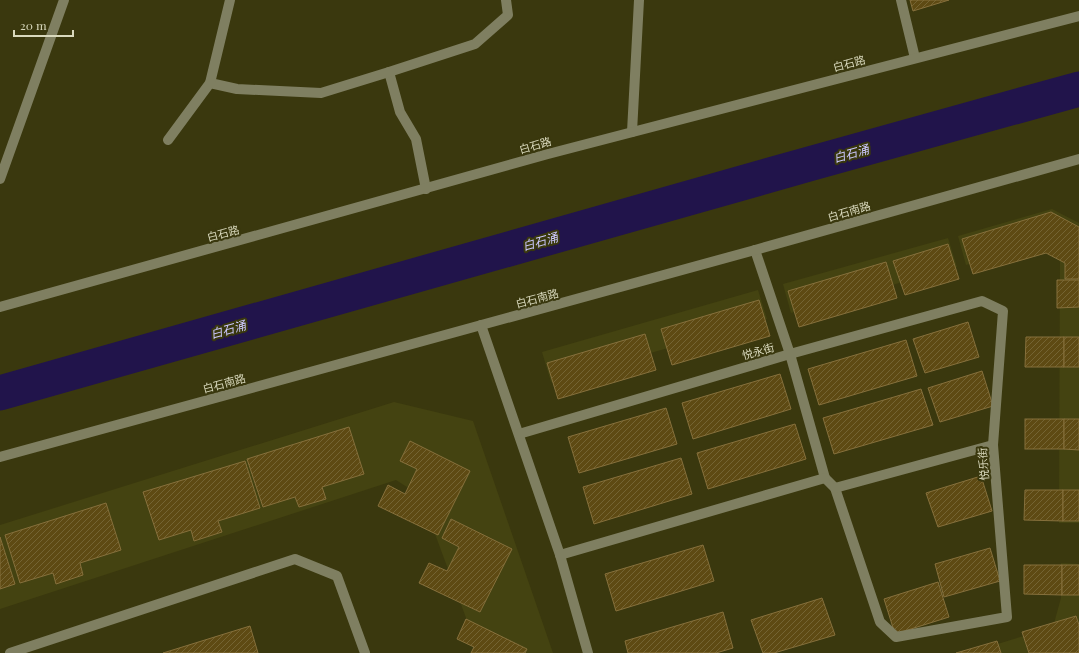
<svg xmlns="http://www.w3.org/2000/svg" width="1079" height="653" font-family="'Playfair Display','Noto Sans SC',serif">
	<defs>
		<pattern id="building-hatch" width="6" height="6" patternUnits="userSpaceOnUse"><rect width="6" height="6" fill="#5e4a13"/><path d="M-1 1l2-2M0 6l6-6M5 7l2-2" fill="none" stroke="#746433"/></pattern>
	</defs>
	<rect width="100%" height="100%" fill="#3a380e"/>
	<g fill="#444311">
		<path d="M1052 209 1079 223V523H1059L1060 248 1047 242 966 265 958 236Z"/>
		<path d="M948 238 957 267 791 313 783 284Z"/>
		<path d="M758 290 767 319 551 382 542 352Z"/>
		<path d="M394 402 473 421 553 653H479L421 496 396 480 0 609V525Z"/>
		<path d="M1061 563 1079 564V653H968L1053 627 1061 598Z"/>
	</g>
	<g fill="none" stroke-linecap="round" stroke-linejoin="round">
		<path stroke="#21144b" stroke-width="35" d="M0 393 809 164 1079 89"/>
	</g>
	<g fill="url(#building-hatch)" stroke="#86703c">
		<path d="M910 0H949L913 11Z"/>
		<path d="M1051 212 1079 227V279H1065V263L1046 253 973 274 962 239Z"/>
		<path d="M948 244 959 279 905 295 893 261Z"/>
		<path d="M886 262 897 298 799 327 788 291Z"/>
		<path d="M1057 280H1079V307L1057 308Z"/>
		<path d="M759 300 770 336 672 365 661 329Z"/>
		<path d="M968 322 979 357 925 373 913 339Z"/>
		<path d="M645 334 656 370 558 399 547 363Z"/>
		<path d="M1026 337H1064V367H1025Z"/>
		<rect x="1064" y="337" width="15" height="30"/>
		<path d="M906 340 917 376 819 405 808 369Z"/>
		<path d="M982 371 993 406 940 422 928 388Z"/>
		<path d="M780 374 791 409 693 439 682 403Z"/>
		<path d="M921 389 933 425 834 454 823 418Z"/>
		<path d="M666 408 677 444 579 473 568 437Z"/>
		<rect x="1025" y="419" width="39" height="30"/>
		<path d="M1064 419H1079V450L1064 449Z"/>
		<path d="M795 424 806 459 708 489 697 453Z"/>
		<path d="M349 427 364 474 322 487 326 499 299 507 295 497 263 507 247 459Z"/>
		<path d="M410 441 470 471 438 535 378 506 388 485 405 494 417 469 400 461Z"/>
		<path d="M681 458 692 494 594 524 583 487Z"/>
		<path d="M245 461 260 508 218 521 222 532 194 541 191 530 159 540 143 492Z"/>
		<path d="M981 476 992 511 938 527 926 493Z"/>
		<path d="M1025 490H1063V521L1024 520Z"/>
		<rect x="1063" y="490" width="16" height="31"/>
		<path d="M106 503 121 550 80 563 83 575 56 584 53 573 20 583 5 535Z"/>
		<path d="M451 519 512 549 480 612 419 583 429 563 447 571 459 547 442 538Z"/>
		<path d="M0 537 15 584 0 589Z"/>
		<path d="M703 545 714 581 616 611 605 574Z"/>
		<path d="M990 548 1000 581 944 597 935 564Z"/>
		<path d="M1024 565H1062V595L1024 594Z"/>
		<rect x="1062" y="565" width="17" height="30"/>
		<path d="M938 582 949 617 895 634 884 599Z"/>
		<path d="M822 598 835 635 774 653H763L751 620Z"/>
		<path d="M723 612 733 648 716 653H628L625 641Z"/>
		<path d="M1076 616 1079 625V653H1029L1022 632Z"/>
		<path d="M466 619 527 649 525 653H471L474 647 457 639Z"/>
		<path d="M250 626 258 653H163Z"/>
		<path d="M997 641 1001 653H956Z"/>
	</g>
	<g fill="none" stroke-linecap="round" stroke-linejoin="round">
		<g stroke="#7f7f61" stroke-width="10">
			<path d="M901 0 915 58"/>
			<path d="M389 72 400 112 416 139 426 189"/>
			<path d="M210 83 237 89 321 93 389 72 475 44 508 15 506 0"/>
			<path d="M632 132 639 0"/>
			<path d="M168 140 210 83 230 0"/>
			<path d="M0 179 64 0"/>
			<path d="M0 307 548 154 1079 16"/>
			<path d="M481 325 560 555 588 653"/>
			<path d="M519 434 790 354 982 301 1003 311 993 445 1007 617 896 637 880 622 835 488 825 478 790 354 755 250"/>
			<path d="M0 457 755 250 1079 159"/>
			<path d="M835 488 993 445"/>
			<path d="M560 555 825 478"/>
			<path d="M10 653 295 559 337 576 365 653"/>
		</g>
	</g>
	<g text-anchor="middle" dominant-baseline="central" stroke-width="4" stroke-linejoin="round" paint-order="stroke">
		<g font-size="11" fill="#d9d9bd" stroke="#3a380e">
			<text transform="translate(849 63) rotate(-15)">白石路</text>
			<text transform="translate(535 145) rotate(-16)">白石路</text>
			<text transform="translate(849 211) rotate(-16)">白石南路</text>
			<text transform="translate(223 233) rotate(-15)">白石路</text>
			<text transform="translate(537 298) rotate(-15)">白石南路</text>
			<text transform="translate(758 351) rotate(-16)">悦永街</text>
			<text transform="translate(224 383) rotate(-15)">白石南路</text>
			<text transform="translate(983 464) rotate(-94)">悦乐街</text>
		</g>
		<g font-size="12" font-style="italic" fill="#ccc8ff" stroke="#3a380e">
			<text transform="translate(851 153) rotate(-16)">白石涌</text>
			<text transform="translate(540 241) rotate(-16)">白石涌</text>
			<text transform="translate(228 329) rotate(-16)">白石涌</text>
		</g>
	</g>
	<path d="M14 30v6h59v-6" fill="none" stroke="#d9d9bd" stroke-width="2"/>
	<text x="20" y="30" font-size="12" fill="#d9d9bd" stroke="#3a380e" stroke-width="3" paint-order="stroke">20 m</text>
</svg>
